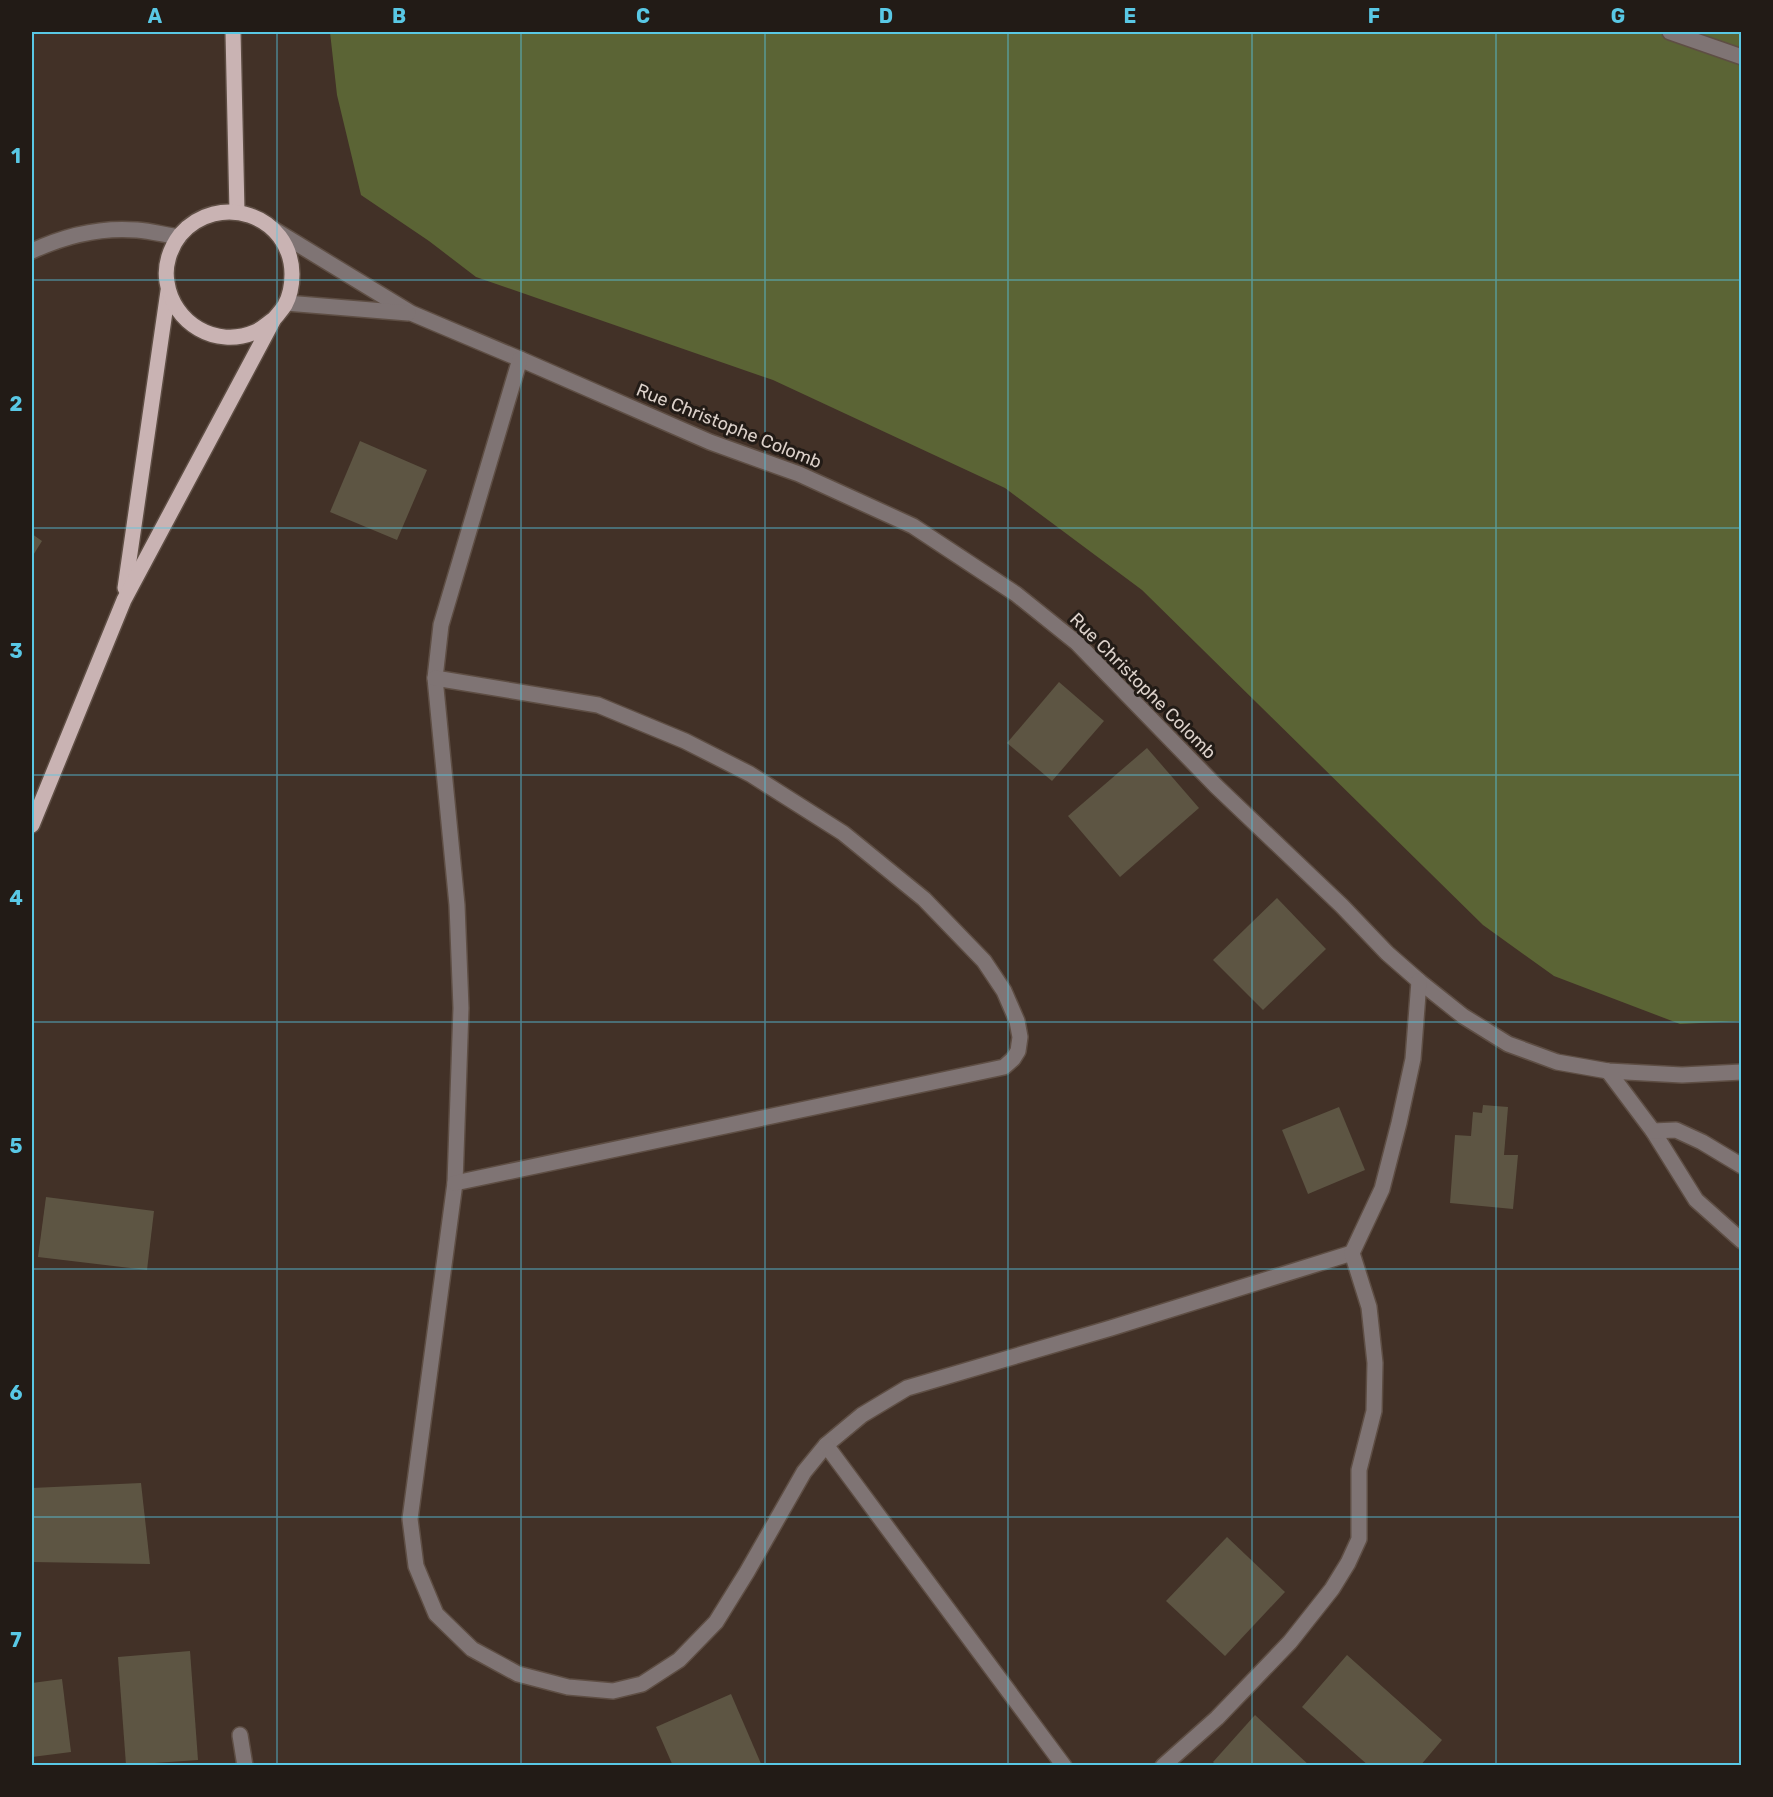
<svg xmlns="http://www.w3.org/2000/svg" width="1773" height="1797" font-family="Rubik,sans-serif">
	<rect width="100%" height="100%" fill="#423127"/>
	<path fill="#5b6435" d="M330 32H1741V1021L1680 1024 1554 976 1483 925 1142 590 1005 488 773 380 476 277 429 241 361 195 337 95Z"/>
	<g fill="#5d5543">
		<path d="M360 441 427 470 397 540 330 512Z"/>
		<path d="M32 534 42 541 32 557Z"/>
		<path d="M1059 682 1104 721 1052 781 1007 743Z"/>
		<path d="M1147 748 1199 808 1120 877 1068 816Z"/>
		<path d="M1277 898 1326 949 1263 1010 1213 960Z"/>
		<path d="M1483 1105 1508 1107 1504 1155H1518L1513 1209 1450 1203 1455 1135 1471 1136 1473 1112 1482 1113Z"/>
		<path d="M1339 1107 1365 1170 1308 1194 1282 1130Z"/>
		<path d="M46 1197 154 1211 147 1270 38 1257Z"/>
		<path d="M141 1483 150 1564 32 1562V1488Z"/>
		<path d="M1227 1537 1285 1592 1225 1656 1166 1601Z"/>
		<path d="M190 1651 198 1760 126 1765 118 1657Z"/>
		<path d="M1347 1655 1442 1740 1420 1766H1369L1302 1707Z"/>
		<path d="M62 1679 71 1752 32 1757V1683Z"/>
		<path d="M731 1694 762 1766H673L656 1727Z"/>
		<path d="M1255 1715 1310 1766H1217L1213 1762Z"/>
	</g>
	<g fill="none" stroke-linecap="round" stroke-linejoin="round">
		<defs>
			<g id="minor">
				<path d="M1670 32 1742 57"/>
				<path d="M273 229 411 313 520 359 710 442 799 474 913 526 1016 594 1077 643 1216 786 1342 906 1387 953 1419 981 1463 1016 1508 1044 1557 1062 1608 1071 1682 1075 1742 1072"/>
				<path d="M32 251C64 236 101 227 137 230 151 231 165 235 179 237"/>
				<path d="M286 303 408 313"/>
				<path d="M520 359 441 625 435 678 457 905 461 1008 455 1183 410 1519 416 1566 436 1614 472 1649 518 1674 568 1687 613 1691 642 1684 679 1660 716 1622 747 1572 804 1472 826 1445 862 1415 907 1388 1111 1328 1352 1253"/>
				<path d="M435 678 598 705 685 741 750 774 843 833 924 899 984 961 1004 991 1017 1021 1020 1037 1018 1051 1013 1059 1004 1067 455 1183"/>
				<path d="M1608 1071 1653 1131 1696 1200 1742 1241"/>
				<path d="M1653 1131 1676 1130 1702 1142 1742 1166"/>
				<path d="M826 1445 1064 1766"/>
				<path d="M240 1735 245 1766"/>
				<path d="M1163 1766 1217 1718 1290 1642 1332 1589 1348 1563 1359 1539V1470L1374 1411 1375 1363 1369 1307 1352 1253 1382 1189 1399 1123 1413 1059 1419 981"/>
			</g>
			<g id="major">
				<path d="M233 32 237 212"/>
				<path d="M125 588 168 291"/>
				<path d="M32 825 124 600 274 319C278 314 282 310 285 305 290 296 292 284 292 274 291 214 218 191 180 235 170 248 164 266 167 282 173 323 216 349 255 332 262 329 268 323 274 319"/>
			</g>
		</defs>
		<use href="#minor" stroke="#5e4e44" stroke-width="18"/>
		<use href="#major" stroke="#5e4e44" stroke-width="18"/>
		<use href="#minor" stroke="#7f7474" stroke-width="15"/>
		<use href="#major" stroke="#c9b3b3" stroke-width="15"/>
	</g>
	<path fill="none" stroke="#59c8e5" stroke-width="1.5" stroke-opacity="0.55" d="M277 32V1766M521 32V1766M765 32V1766M1008 32V1766M1252 32V1766M1496 32V1766M32 280H1742M32 528H1742M32 775H1742M32 1022H1742M32 1269H1742M32 1517H1742"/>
	<g text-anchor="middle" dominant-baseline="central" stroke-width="6" stroke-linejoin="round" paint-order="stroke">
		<g font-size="18" fill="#dcd1ca" stroke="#221b16">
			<text transform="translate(729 426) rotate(22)">Rue Christophe Colomb</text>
			<text transform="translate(1143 686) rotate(45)">Rue Christophe Colomb</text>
		</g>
	</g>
	<rect width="1773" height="1797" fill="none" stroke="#221b16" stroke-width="66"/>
	<rect x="33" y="33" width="1707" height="1731" fill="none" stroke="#59c8e5" stroke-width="2"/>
	<g font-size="20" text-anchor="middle" font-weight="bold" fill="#59c8e5">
		<text x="155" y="23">A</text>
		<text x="399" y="23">B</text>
		<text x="643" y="23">C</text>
		<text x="886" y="23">D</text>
		<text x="1130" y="23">E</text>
		<text x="1374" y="23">F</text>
		<text x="1618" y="23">G</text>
		<text x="16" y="163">1</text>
		<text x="16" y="411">2</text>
		<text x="16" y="658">3</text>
		<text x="16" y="905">4</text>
		<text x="16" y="1153">5</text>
		<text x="16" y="1400">6</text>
		<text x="16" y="1647">7</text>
	</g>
</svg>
